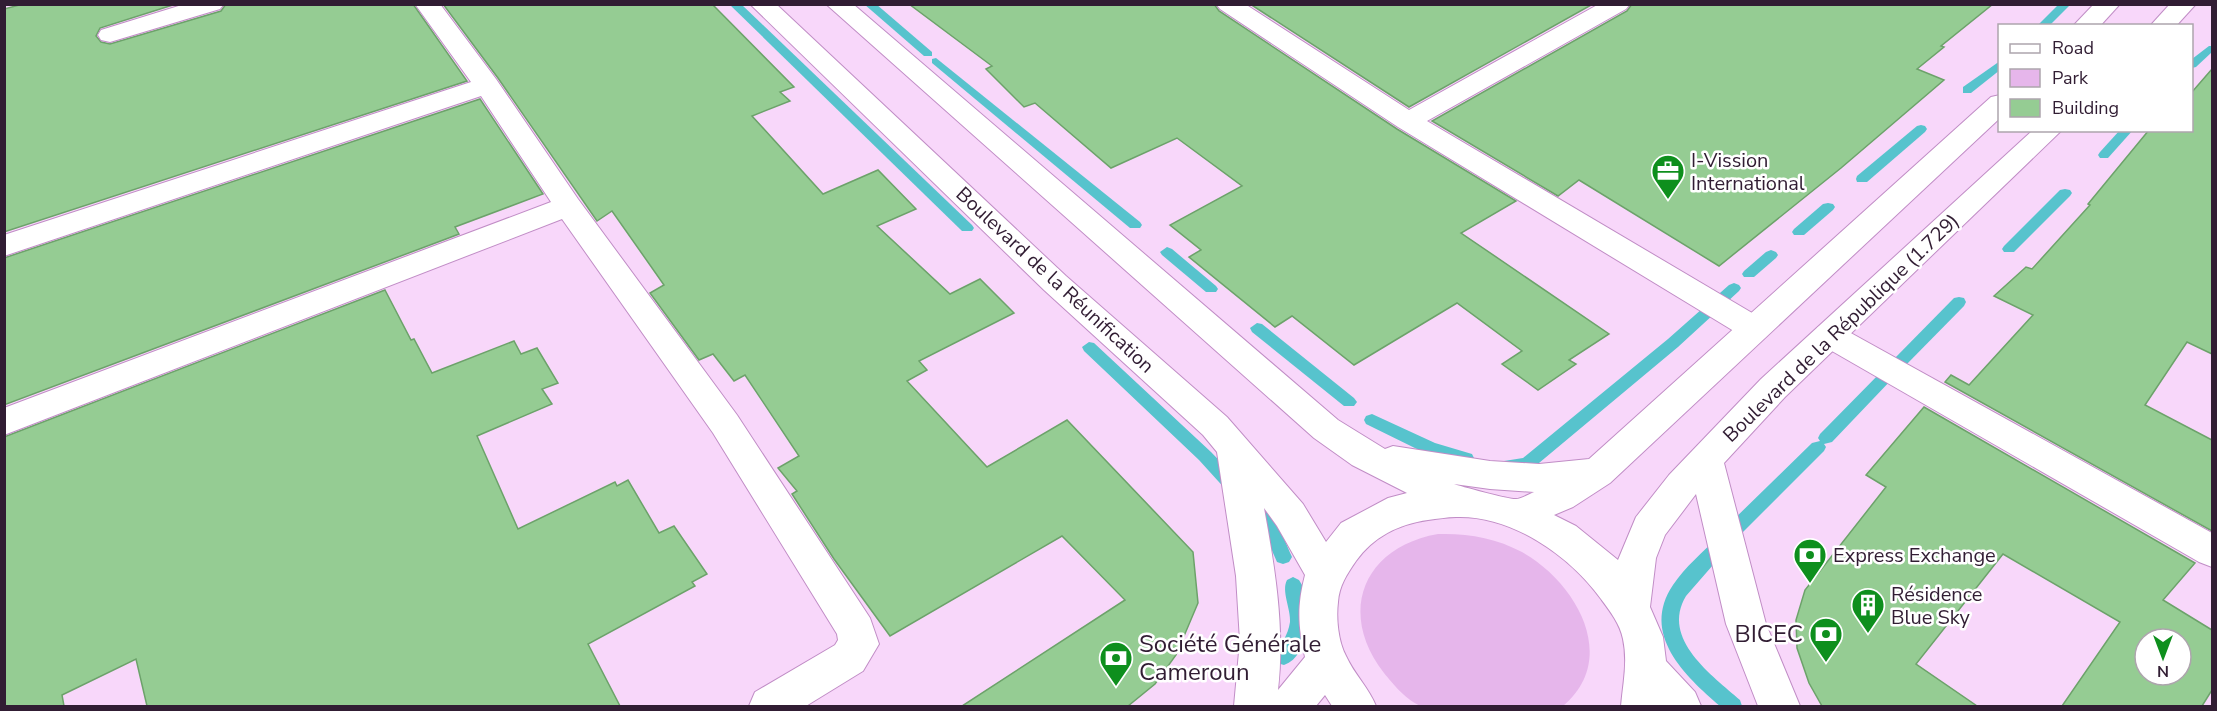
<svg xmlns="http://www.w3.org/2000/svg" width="2217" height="711" font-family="'Nunito Sans',sans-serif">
	<rect width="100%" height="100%" fill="#f8d7fa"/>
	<path fill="#e6b6eb" d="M1438 534C1467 533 1496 538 1522 552 1576 582 1620 658 1563 706 1528 707 1493 706 1458 706 1447 706 1431 710 1421 706 1407 701 1393 684 1384 673 1337 613 1363 547 1438 534Z"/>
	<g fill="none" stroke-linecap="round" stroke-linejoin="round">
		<g fill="#57c3cd" fill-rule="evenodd">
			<path d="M729 4H741L972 225 974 228 972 231H962Z"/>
			<path d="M864 4H876L932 52V56H924Z"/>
			<path d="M2059 4H2071L2049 26H2037Z"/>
			<path d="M2209 46H2212V52L2196 67 2192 68V59Z"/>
			<path d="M936 58 1140 222 1142 225 1140 228H1130L932 63V59Z"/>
			<path d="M2000 61V70L1971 93H1963V87Z"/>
			<path d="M1921 125 1925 126 1927 129 1925 132 1867 182H1857L1856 179 1857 176 1917 126Z"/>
			<path d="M2120 130H2133L2108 158H2100L2098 155 2100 152Z"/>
			<path d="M2065 189 2070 190 2072 193 2070 196 2014 252H2004L2002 249 2004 246 2060 190Z"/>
			<path d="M1828 203 1833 204 1835 207 1833 210 1804 235H1794L1792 232 1794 229 1823 204Z"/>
			<path d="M1167 247 1172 249 1216 286 1218 289 1216 292H1206L1162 255 1160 252Z"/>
			<path d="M1771 250 1776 252 1778 255 1776 258 1754 277H1744L1742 274 1744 271 1766 252Z"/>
			<path d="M1734 283 1739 285 1741 288 1739 291 1678 347 1533 468 1510 472 1504 471 1502 466 1504 461 1523 458 1668 339 1729 285Z"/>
			<path d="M1959 297 1964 298 1966 302 1964 306 1904 367H1894L1891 363 1894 359 1954 298Z"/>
			<path d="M1257 323 1262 324 1354 398 1357 402 1354 406H1344L1252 332 1250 328Z"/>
			<path d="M1089 342 1094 343 1211 452 1240 482 1242 487 1240 492 1234 494 1228 492 1199 460 1084 351 1082 347Z"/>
			<path d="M1888 368 1893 370 1896 374 1893 378 1832 442 1824 444 1826 447 1824 451 1740 535 1734 537 1728 535 1725 530 1728 525 1812 443 1820 441 1818 438 1820 434 1883 370Z"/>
			<path d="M1372 414 1435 443 1472 454 1474 458 1472 462 1466 464 1423 452 1366 424 1364 420 1366 416Z"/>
			<path d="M1254 502C1274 509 1284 539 1292 557L1289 562 1283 564 1277 562 1266 537 1246 509 1248 504Z"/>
			<path d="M1724 535 1730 537 1733 542 1686 596C1660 639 1713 676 1740 700L1742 706H1720C1685 676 1640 634 1673 585 1685 567 1703 552 1718 537Z"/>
			<path d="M1293 577 1299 580 1302 585C1308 608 1312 655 1284 665L1277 663 1275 657C1280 645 1288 636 1290 622 1291 609 1281 591 1287 580Z"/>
		</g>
	</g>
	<g fill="#95cc93" stroke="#6ca26a" stroke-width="1.5" fill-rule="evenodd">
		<path d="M23 4H176L100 28 96 36 101 42 110 44 221 11 226 4H413L467 81 4 232V9Z"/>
		<path d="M443 4H712L794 87 780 92 790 101 752 116 823 194 878 170 916 209 877 226 950 294 980 279 1014 313 919 361 927 370 907 381 987 467 1067 420 1193 552 1198 603 1176 655 1155 684 1128 706H962L1125 600 1062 536 890 636 834 559 792 494 797 491 778 468 799 456 745 375 734 381 713 354 699 360 650 293 664 285 612 211 597 221 498 78Z"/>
		<path d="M909 4H1214L1219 11 1397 129 1516 201 1461 233 1609 334 1569 360 1576 364 1538 390 1502 364 1522 351 1457 303 1354 365 1292 316 1275 327 1189 257 1201 250 1170 225 1242 186 1177 138 1111 168 1035 103 1024 107 986 69 992 66Z"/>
		<path d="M1250 4H1593L1409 107Z"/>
		<path d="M1632 4H1993L1941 46 1944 47 1917 69 1944 80 1841 168 1719 266 1579 180 1558 196 1432 121 1627 11Z"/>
		<path d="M2212 69V354L2187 342 2145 405 2212 440V531L1945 382 1951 375 1969 385 2033 315 1994 296 2026 267 2032 269 2090 205 2088 204 2149 130H2192V92Z"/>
		<path d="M480 99 543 194 455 227 459 234 446 239 4 405V258Z"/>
		<path d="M385 290 411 340 414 339 432 373 514 341 521 354 537 348 558 383 542 389 552 404 477 436 518 529 615 482 617 486 628 480 659 533 674 526 707 574 692 582 695 586 588 644 620 706H147L136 659 62 695 64 706H4V437Z"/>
		<path d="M1924 407 2195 563 2163 600 2212 630V690L2202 706H2062L2120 622 2003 554 1916 664 1977 706H1822L1809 683 1797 648 1796 620 1805 590 1886 487 1866 475ZM2145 639H2181V675H2145Z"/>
	</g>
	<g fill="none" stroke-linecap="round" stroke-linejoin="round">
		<defs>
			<g id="minor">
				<path d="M185 4H224L220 9 110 42 101 40 98 35 101 30Z"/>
				<path d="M415 4H440L496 79 578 199 737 415 870 618 879 644 863 671 806 706H749L755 692 835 645 838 640 837 634 713 433 562 219 4 435V408L551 202 481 96 4 256V235L471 82Z"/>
				<path d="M1216 4H1245L1409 110 1599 4H1630L1626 9 1427 121 1764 320 1769 328 1764 336 1753 339 1742 336 1398 127 1220 9Z"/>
				<path d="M1829 324 1840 327 2212 533V567L2199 562 1818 343 1813 335 1818 327Z"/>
			</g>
			<g id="major">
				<path d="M750 4H776L1066 276 1227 417 1303 504 1326 542 1341 523 1388 498 1407 493 1352 465 1314 438 826 4H853L1338 420 1385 449 1393 446 1490 461 1539 464 1589 459 1991 97 2000 95V118L1610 483 1573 507 1554 515 1576 526 1618 560 1636 517 1669 475 1761 379 2033 130H2062L1785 397 1724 463 1766 624 1800 706H1758L1726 624 1696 494 1665 535 1656 558 1650 607 1663 637 1666 661 1695 692 1701 706H1621C1623 683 1628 662 1623 639 1620 624 1610 611 1601 599 1570 556 1512 515 1456 517 1447 517 1437 519 1428 520 1399 524 1373 537 1356 561 1347 574 1339 586 1338 602 1336 618 1338 641 1346 656 1354 674 1369 688 1376 706H1332L1325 695 1316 706H1234L1240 641 1236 576 1217 452 1203 435 1044 290ZM1454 484 1490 489 1534 492C1529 494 1521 499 1516 499 1511 500 1459 486 1454 484ZM1264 508 1277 526 1305 575C1297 606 1298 626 1305 657L1278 690C1285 629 1275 568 1264 508Z"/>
				<path d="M2094 4H2120L2100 26H2073Z"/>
				<path d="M2170 4H2196L2176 26H2150Z"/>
			</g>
		</defs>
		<use href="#minor" stroke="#c18dc6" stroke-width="2"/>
		<use href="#major" stroke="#c18dc6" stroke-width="2"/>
		<use href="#minor" fill="#fff" fill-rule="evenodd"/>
		<use href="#major" fill="#fff" fill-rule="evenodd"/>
	</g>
	<defs>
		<symbol id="office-pin" viewBox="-11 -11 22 30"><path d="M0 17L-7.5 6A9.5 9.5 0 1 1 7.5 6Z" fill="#0e8f1d" stroke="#fff"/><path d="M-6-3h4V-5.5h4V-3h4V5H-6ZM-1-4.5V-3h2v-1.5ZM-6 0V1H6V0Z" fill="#fff"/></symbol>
		<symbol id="bank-pin" viewBox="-11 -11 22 30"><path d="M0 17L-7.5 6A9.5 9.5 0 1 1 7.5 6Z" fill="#0e8f1d" stroke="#fff"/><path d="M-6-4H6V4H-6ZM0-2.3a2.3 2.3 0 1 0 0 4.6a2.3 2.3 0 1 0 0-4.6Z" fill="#fff"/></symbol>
		<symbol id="building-pin" viewBox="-11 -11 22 30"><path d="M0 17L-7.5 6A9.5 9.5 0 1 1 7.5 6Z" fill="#0e8f1d" stroke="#fff"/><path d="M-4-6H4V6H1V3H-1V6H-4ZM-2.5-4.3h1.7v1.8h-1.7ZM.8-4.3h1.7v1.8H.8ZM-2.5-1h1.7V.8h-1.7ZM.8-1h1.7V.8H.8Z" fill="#fff"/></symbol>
	</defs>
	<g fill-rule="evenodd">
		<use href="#office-pin" x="1649" y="152" width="38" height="52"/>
		<use href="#bank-pin" x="1791" y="536" width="38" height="52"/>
		<use href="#building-pin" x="1849" y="586" width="38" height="52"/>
		<use href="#bank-pin" x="1807" y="615" width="38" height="52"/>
		<use href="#bank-pin" x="1097" y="639" width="38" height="52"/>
	</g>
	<g text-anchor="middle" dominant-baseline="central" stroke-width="5" stroke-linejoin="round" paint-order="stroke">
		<g font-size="20" fill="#311d33" stroke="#fff" text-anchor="start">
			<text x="1691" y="160">I-Vission<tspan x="1691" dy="23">International</tspan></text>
			<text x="1833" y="555">Express Exchange</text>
			<text x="1891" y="594">Résidence<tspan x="1891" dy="23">Blue Sky</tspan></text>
		</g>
		<g font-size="20" fill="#311d33" stroke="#fff">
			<text transform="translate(1055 280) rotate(43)">Boulevard de la Réunification</text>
			<text transform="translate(1841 328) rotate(-44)">Boulevard de la République (1.729)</text>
		</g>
		<g font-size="24" fill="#311d33" stroke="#fff" text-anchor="end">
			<text x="1803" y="634">BICEC</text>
			<text x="1139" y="644" text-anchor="start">Société Générale<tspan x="1139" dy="28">Cameroun</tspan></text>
		</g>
	</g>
	<rect width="2217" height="711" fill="none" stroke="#311d33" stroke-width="12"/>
	<rect x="1998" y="24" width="195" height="108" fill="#ffffff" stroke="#ada5ad" stroke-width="1.5"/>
	<rect x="2010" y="44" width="30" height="9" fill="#ffffff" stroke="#ada5ad" stroke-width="1.5"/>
	<text x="2052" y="54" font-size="18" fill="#311d33">Road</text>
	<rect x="2010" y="69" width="30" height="18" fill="#e6b6eb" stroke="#ada5ad" stroke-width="1.5"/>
	<text x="2052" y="84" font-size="18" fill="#311d33">Park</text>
	<rect x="2010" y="99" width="30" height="18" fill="#95cc93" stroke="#ada5ad" stroke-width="1.5"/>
	<text x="2052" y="114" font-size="18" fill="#311d33">Building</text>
	<g transform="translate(2163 657) rotate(180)"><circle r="28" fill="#ffffff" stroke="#ada5ad" stroke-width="1.5"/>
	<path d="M0-4.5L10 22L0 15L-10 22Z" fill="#0e8f1d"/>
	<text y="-9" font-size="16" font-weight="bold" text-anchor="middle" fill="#311d33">N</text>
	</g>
</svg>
